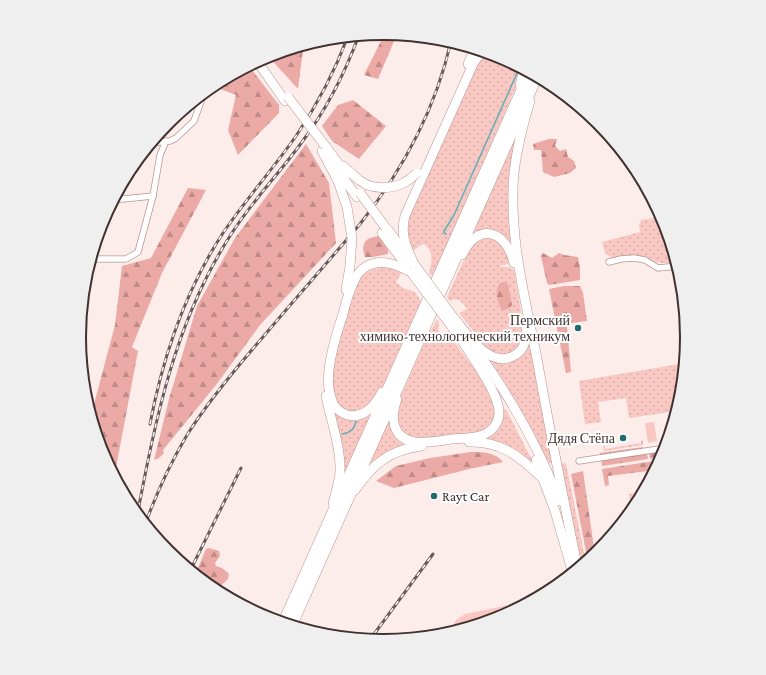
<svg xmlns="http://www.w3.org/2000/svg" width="766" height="675" font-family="'Crimson Pro',serif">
	<defs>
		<pattern id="grass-dots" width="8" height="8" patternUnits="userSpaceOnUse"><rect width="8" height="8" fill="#f9c8c3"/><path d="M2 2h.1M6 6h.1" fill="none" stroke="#d7aca8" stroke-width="1.8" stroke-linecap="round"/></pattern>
		<pattern id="forest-firs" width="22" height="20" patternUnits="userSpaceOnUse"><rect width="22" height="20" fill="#ebaaa5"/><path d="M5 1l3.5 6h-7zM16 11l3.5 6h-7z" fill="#c08b87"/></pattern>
	</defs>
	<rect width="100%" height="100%" fill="#fcecea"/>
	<g fill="url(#grass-dots)">
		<path d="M485 52 500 56 520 67 519 80 433 278 429 273C432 263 434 251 424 244 418 246 416 249 412 252L405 231 410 213 476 62Z"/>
		<path d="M517 132 520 135 512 245 508 240 496 233 469 240Z"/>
		<path d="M662 217 677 263H662L656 262 647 257 634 256 614 259 605 253 602 242 640 232 639 225 641 220Z"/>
		<path d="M491 238 501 242 511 260 508 264 500 266V267H509L514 270 524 329 521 348 502 358 487 348 459 313 467 309C463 303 457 296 450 301L447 297 468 251 478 240Z"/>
		<path d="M382 267H390L402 272 396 282 403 288 415 292 421 301 378 397 367 410 347 413C344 409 336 404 334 400 332 396 331 377 332 372 334 355 351 287 362 276 368 270 375 269 382 267Z"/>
		<path d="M437 319 439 322C438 329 438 332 443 337L447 333 453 340 493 394 496 420 482 433 416 440 405 436 397 425V405L426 339Z"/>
		<path d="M530 345 552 462 550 463C543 456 540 444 535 435 522 410 507 386 492 362V361C507 369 522 360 528 346Z"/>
		<path d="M685 363 682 397 677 411 629 418 626 398 598 402 601 422 585 424 579 381Z"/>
		<path d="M504 408 507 411 534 464 483 440C498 431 504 427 504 408Z"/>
		<path d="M332 409C349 416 355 424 373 414L345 479Z"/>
		<path d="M389 419 410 444 367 468Z"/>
		<path d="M643 440V445L604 451 603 446H605V449L641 443V441Z"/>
		<path d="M566 463 586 563 580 567 559 464Z"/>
		<path d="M644 492 636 507 631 512 629 494Z"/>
	</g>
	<g fill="url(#forest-firs)">
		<path d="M385 33 397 34 378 79 364 75Z"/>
		<path d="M302 45 303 49 298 89 268 56Z"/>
		<path d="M249 66 279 105V113L238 155 228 130 236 95 212 86Z"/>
		<path d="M353 100 386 126 359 159 332 141 322 126 338 105Z"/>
		<path d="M549 139H557L555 146 560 151 566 149 568 157 574 161 576 168 570 173 554 177 543 172 541 150H534L533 144Z"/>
		<path d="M306 144 329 183 336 243 260 325 216 385 163 450 164 453 159 458 154 460 169 399 197 306 235 238Z"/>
		<path d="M188 188 206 190 162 273 132 347 138 351 114 478 102 454 88 410 93 408 115 325 122 266 151 258Z"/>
		<path d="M379 236 388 250V254L373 257H365C360 243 366 237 379 236Z"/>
		<path d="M543 253 552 258 559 253 564 255 578 257 580 268V280L549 285 547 283 541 256Z"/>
		<path d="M502 282H505L508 285 512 305C509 309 507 310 502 310 497 302 493 288 502 282Z"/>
		<path d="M564 286H580L583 293 587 321 571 323 567 326 571 372 566 373 549 289Z"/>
		<path d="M643 447V449L600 455V453Z"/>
		<path d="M665 451 663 457 650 459 649 453Z"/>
		<path d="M471 452C483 452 495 452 503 462L469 469 394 488 376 481 396 466 430 458Z"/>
		<path d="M647 454 648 459 602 466 601 460Z"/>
		<path d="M661 460 656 470 608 476 609 485 605 486 602 469Z"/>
		<path d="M583 471 595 555 588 562 571 474Z"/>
		<path d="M209 548 219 551 220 556 215 563 216 566 222 568 229 574 228 579 215 591 195 575 206 549Z"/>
	</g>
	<g fill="#f9c8c3">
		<path d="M654 422 657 441 648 443 645 423Z"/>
		<path d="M537 599 499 619 449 634 456 620 465 614Z"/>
	</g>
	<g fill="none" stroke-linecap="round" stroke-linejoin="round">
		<g stroke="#61afb5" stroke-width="1.5">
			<path d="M446 234 444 233V231L454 215 517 73"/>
			<path d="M342 434C350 433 355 429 356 421"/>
		</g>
		<defs>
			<g id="street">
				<path d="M151 143 170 141 176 138 194 121 203 96"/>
				<path d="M113 200 153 196"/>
				<path d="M90 259H126L138 252 153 196 160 155 166 141"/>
				<path d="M609 262 621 259 634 258 645 260 658 268 678 266"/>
				<path d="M579 461 666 448"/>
			</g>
			<g id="primary">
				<path d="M257 61 285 101"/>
				<path d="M468 64 475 49"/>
				<path d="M520 85 523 74V69"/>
				<path d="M530 101C523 124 517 148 514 172 508 236 526 302 538 364 550 433 564 501 578 570"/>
				<path d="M326 147 346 174"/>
				<path d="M322 151 338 181 347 207"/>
				<path d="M343 166 359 180 367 185"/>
				<path d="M338 171 357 197"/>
				<path d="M388 230 405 253"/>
				<path d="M382 233 410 270"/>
				<path d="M462 255C478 221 506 230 514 263"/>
				<path d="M414 264C406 247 400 234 405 216L474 62 483 51"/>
				<path d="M346 290 350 266"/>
				<path d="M453 317C467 333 490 371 515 355 526 349 527 337 526 325"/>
				<path d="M450 324 468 349"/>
				<path d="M476 349C510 397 539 446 559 501"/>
				<path d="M382 392C374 408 359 423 341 412 336 409 332 403 331 397 328 389 328 379 329 370 331 351 337 332 343 314 346 302 349 290 355 279 357 274 362 269 367 266 382 258 397 265 411 272"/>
				<path d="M326 396C331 421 341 447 340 473 339 483 336 493 333 503"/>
				<path d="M397 399C390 417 392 439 415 442 427 443 440 441 451 439 463 438 477 439 487 433 494 429 499 421 499 413 500 396 475 361 465 345"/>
				<path d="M469 442C501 441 519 456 541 477"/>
				<path d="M536 460 555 511 573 574"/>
				<path d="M355 490C373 464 389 450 422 446"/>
			</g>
			<g id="highway">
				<path d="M283 624 530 72"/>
				<path d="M291 626 537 76"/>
			</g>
		</defs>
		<use href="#street" stroke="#b99591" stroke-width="7"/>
		<use href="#primary" stroke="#b99591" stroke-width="10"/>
		<use href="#highway" stroke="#b99591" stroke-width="12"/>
		<use href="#street" stroke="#fff" stroke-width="5.5"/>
		<use href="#primary" stroke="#fff" stroke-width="9"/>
		<use href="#highway" stroke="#fff" stroke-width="11"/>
		<defs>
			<g id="rail">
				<path d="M150 424C163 356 185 291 223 233 246 199 273 169 296 136 317 105 335 71 348 36"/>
				<path d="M137 516C156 417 175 322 230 236 251 202 279 174 302 142 326 110 345 73 359 35"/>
				<path d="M145 525C156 494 170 464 187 435 209 400 236 368 263 337 295 299 328 262 360 224 402 171 436 108 451 41"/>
				<path d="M190 571 241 468"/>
				<path d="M369 641 433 554"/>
			</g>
		</defs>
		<use href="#rail" stroke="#6a5b5a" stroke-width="3"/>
		<use href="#rail" stroke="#fff" stroke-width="1.5" stroke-dasharray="4.5" stroke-linecap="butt"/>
		<defs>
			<g id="primary-bridge">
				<path d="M288 97 326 147"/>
				<path d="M367 185C385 191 403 187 417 173"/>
				<path d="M360 193 386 228"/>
				<path d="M347 207 352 238 350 266"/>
				<path d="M414 264 453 317"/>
				<path d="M411 272 450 324"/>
			</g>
		</defs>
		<use href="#primary-bridge" stroke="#b99591" stroke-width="10" stroke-linecap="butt"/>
		<use href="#primary-bridge" stroke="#fff" stroke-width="9"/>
	</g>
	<g fill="#1f6b70" stroke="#fff" stroke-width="1.5">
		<circle cx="578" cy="328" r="4"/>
		<circle cx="623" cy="438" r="4"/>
		<circle cx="434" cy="496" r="4"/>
	</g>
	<g text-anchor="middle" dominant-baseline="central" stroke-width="4" stroke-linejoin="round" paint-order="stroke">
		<g font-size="14" fill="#413231" stroke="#fff" text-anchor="end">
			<text x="570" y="320">Пермский<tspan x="570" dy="16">химико-технологический техникум</tspan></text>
			<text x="615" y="438">Дядя Стёпа</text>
			<text x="442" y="496" text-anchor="start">Rayt Car</text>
		</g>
	</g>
	<path d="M0 0H766V675H0ZM86 337a297 297 0 1 1 594 0a297 297 0 1 1-594 0Z" fill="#f0efef" fill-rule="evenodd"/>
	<path fill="none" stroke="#413231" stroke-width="2" d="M86 337a297 297 0 1 1 594 0a297 297 0 1 1-594 0Z"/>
</svg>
